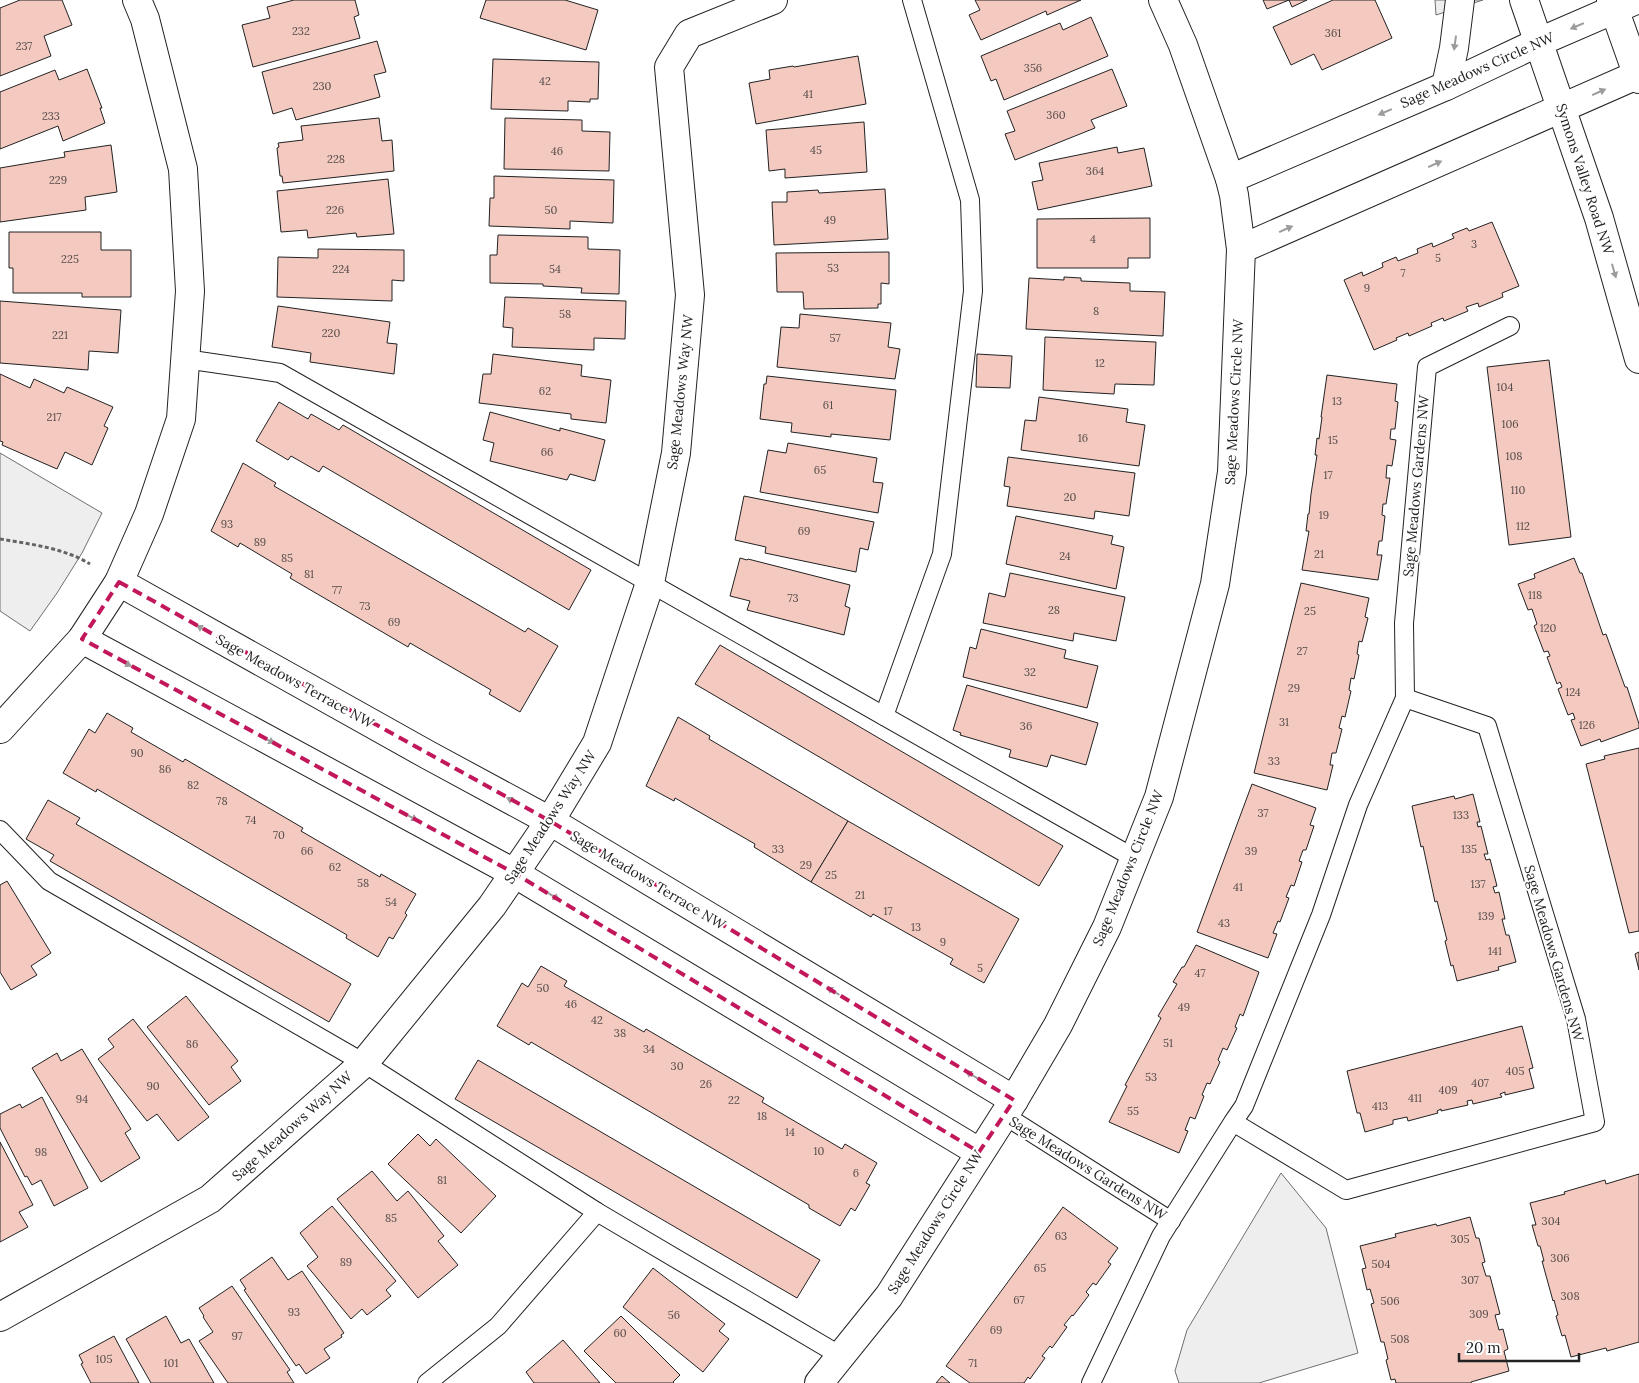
<svg xmlns="http://www.w3.org/2000/svg" width="1639" height="1383" font-family="Lora,serif">
	<rect width="100%" height="100%" fill="#fff"/>
	<g fill="#eee" stroke="#6f6f6f">
		<path d="M1435 0H1483L1436 15Z"/>
		<path d="M0 453 102 513 82 553 57 593 30 631 0 611Z"/>
		<path d="M1281 1173 1326 1228 1358 1353 1259 1383H1179L1175 1371 1187 1330Z"/>
	</g>
	<g fill="#f3c9c0" stroke="#222">
		<path d="M20 0H62L72 25 44 36 51 56 0 76V8Z"/>
		<path d="M294 0H355L359 15 354 17 360 38 253 67 242 25 270 18 267 7Z"/>
		<path d="M486 0H565L598 10 586 50 480 18Z"/>
		<path d="M975 0H1081L1047 15 1046 11 981 40 969 15 980 10Z"/>
		<path d="M1263 0H1307L1292 7 1289 0 1267 9Z"/>
		<path d="M1333 0H1375L1392 38 1322 70 1314 54 1291 65 1273 27Z"/>
		<path d="M1091 17 1108 56 1004 100 996 79 991 81 981 56 1060 23 1063 30Z"/>
		<path d="M377 41 386 72 374 75 380 97 296 120 292 108 273 114 262 72Z"/>
		<path d="M858 56 866 104 756 124 749 83 770 79 769 70 793 66 794 67Z"/>
		<path d="M493 59 599 62 598 99H590V102L568 101V111L491 109Z"/>
		<path d="M87 69 102 108H100L105 123 63 141 58 126 0 149V92L55 70 59 80Z"/>
		<path d="M1112 69 1127 106 1091 120 1095 128 1015 160 1005 134 1015 131 1007 111Z"/>
		<path d="M379 118 382 141 392 140 394 171 283 183 282 176H280L277 148 279 147 278 143 303 140 301 126Z"/>
		<path d="M505 118 582 120V131L610 132 609 171 504 169Z"/>
		<path d="M864 122 867 172 785 178V169L769 171 766 130Z"/>
		<path d="M111 145 117 192 85 197 86 210 0 222V168L65 157 64 152Z"/>
		<path d="M1117 147 1118 153 1144 148 1152 186 1038 210 1032 182 1043 180 1039 163Z"/>
		<path d="M494 176 614 180 613 223 570 221V229L489 226 490 198H494Z"/>
		<path d="M388 179 394 234 357 237 356 233 308 238 307 230 281 232 277 191Z"/>
		<path d="M885 189 888 239 774 245 772 202H787V192L818 190 819 193Z"/>
		<path d="M1150 218V258H1128V268H1037V219Z"/>
		<path d="M1492 222 1519 286 1502 293 1503 297 1479 307 1478 303 1466 307 1468 311 1444 321 1443 318 1431 323 1432 326 1409 336 1408 333 1396 338 1397 340 1374 350 1344 280 1362 272 1363 276 1383 267 1382 263 1396 257 1398 261 1418 253 1417 249 1432 243 1433 247 1454 238 1452 234 1467 228 1469 231Z"/>
		<path d="M9 232H101V250H131V297H82V293H13V268H9Z"/>
		<path d="M498 235 588 237V249L620 250 619 294 581 293 582 288 543 286V284L490 283V255H497Z"/>
		<path d="M318 249 404 250V281L392 280V301L277 297 278 257 318 258Z"/>
		<path d="M889 252V284L881 283V304H878V308L804 309 803 292H777L776 253Z"/>
		<path d="M1064 277 1081 278V281L1130 283V291L1165 292 1163 336 1026 329 1029 278 1064 280Z"/>
		<path d="M505 297 626 301 625 339 594 338V350L512 347 513 328 503 327Z"/>
		<path d="M0 301 121 310 118 353 89 351 88 370 0 363Z"/>
		<path d="M278 306 390 322 387 343 397 344 394 374 310 362 311 353 272 347Z"/>
		<path d="M800 314 891 323 888 347 900 349 895 379 777 367 781 327 799 328Z"/>
		<path d="M1045 337 1156 342 1154 385 1115 384 1114 394 1043 390Z"/>
		<path d="M493 354 582 365 581 376 611 380 606 423 571 419V414L479 403 483 374H491Z"/>
		<path d="M977 354 1012 356 1010 388 976 387Z"/>
		<path d="M1549 360 1571 537 1509 545 1487 367Z"/>
		<path d="M0 374 30 388 34 379 64 393 67 387 113 407 104 426 108 428 92 465 65 452 57 469 2 445 3 442 0 441Z"/>
		<path d="M1327 375 1397 384 1395 401 1398 402 1395 429H1391L1390 439 1396 440 1392 466 1387 465 1386 478H1390L1386 504H1383L1382 515 1385 516 1382 541H1379L1377 555H1382L1378 580 1302 570 1309 531H1306L1308 514H1309L1311 494 1317 455H1315L1317 438 1319 439 1322 417H1321Z"/>
		<path d="M767 376 896 390 890 440 831 434V437L791 432 792 423 760 419 764 384H766Z"/>
		<path d="M1039 397 1128 409 1126 422 1145 425 1139 466 1021 450 1025 420 1036 421Z"/>
		<path d="M279 402 308 419 311 414 339 430 343 425 591 570 569 610 323 466 319 472 291 456 288 460 256 441Z"/>
		<path d="M490 412 560 431V428L605 440 595 481 570 474 567 480 490 461 494 443 483 440Z"/>
		<path d="M788 443 877 458 873 482 883 483 878 513 760 492 768 450 786 453Z"/>
		<path d="M1008 457 1135 473 1129 516 1095 511 1094 519 1007 506 1010 487 1004 486Z"/>
		<path d="M243 463 276 483 274 486 525 632 528 628 558 646 520 712 489 694 491 690 410 643 408 647 290 578 292 574 240 543 238 547 211 531Z"/>
		<path d="M744 496 874 522 868 550 860 548 856 572 765 553 766 547 735 540Z"/>
		<path d="M1016 516 1113 536 1111 544 1124 547 1116 589 1006 564Z"/>
		<path d="M740 558 747 560 748 559 850 585 845 606 850 608 844 635 747 610 750 601 730 596Z"/>
		<path d="M1574 558 1580 573H1582L1603 635 1606 634 1625 687H1627L1639 724V728L1601 742 1600 739 1581 746 1571 720 1575 719 1573 713 1568 715 1558 689 1562 687 1560 682 1557 684 1547 657 1550 656 1548 651 1544 652 1534 626 1537 624 1532 609 1528 610 1518 584 1535 578 1534 574Z"/>
		<path d="M1010 573 1125 597 1116 641 1074 633 1073 641 983 623 989 593 1005 597Z"/>
		<path d="M1301 583 1369 598 1365 617 1368 618 1362 642 1359 641 1357 654 1359 655 1354 679 1351 678 1349 690 1351 691 1345 717 1342 716 1339 728 1342 729 1336 753H1332L1330 765H1333L1327 790 1254 773Z"/>
		<path d="M981 629 1066 650 1064 658 1098 666 1087 708 963 677 970 647 976 649Z"/>
		<path d="M720 645 1063 846 1039 886 695 684Z"/>
		<path d="M967 685 1098 723 1086 765 1051 755 1047 767 1009 757 1011 750 960 735 961 733 953 730Z"/>
		<path d="M107 713 133 728 131 732 183 762 185 759 303 828 301 831 380 877 381 874 416 894 405 913 407 915 393 939 389 937 378 957 346 938 347 935 97 789 96 792 63 773 89 729 95 733Z"/>
		<path d="M678 717 710 736 709 739 848 821 811 882 754 847 755 844 675 798 674 801 646 786Z"/>
		<path d="M1639 748V931L1629 933 1586 764 1605 759 1604 756Z"/>
		<path d="M1252 784 1316 808 1310 825 1314 826 1306 850H1303L1299 861 1302 862 1294 886 1291 885 1286 897 1289 898 1280 922 1278 921 1273 933 1277 934 1268 958 1197 932Z"/>
		<path d="M1473 794 1480 822H1477L1478 827 1481 826 1488 854H1484L1486 860 1490 859 1497 886 1493 887 1495 893 1499 892 1505 919H1502L1506 935H1509L1516 962 1498 967 1499 970 1457 981 1453 965 1451 966 1445 941 1447 940 1437 901 1435 902 1423 846 1421 847 1412 806 1454 796 1455 799Z"/>
		<path d="M48 800 80 818 76 824 351 984 329 1022 50 861 54 855 26 839Z"/>
		<path d="M848 821 1019 919 984 983 950 964 953 959 873 914 871 917 811 882Z"/>
		<path d="M7 881 51 953 31 966 37 975 11 990 0 972V885Z"/>
		<path d="M1196 945 1259 972 1243 1016 1240 1014 1235 1027 1237 1028 1227 1050 1223 1048 1218 1060 1220 1062 1210 1084 1207 1083 1202 1095 1204 1096 1195 1119 1190 1117 1185 1130 1188 1131 1179 1153 1109 1122 1127 1086 1125 1085 1161 1018 1158 1016 1177 984 1173 982 1182 967H1184Z"/>
		<path d="M1639 952V970L1635 954Z"/>
		<path d="M541 966 567 981 564 986 644 1032 646 1029 764 1098 762 1102 842 1149 845 1144 877 1163 866 1183 870 1185 855 1211 851 1208 840 1226 809 1208V1205L531 1042 529 1045 497 1026 522 983 528 987Z"/>
		<path d="M186 996 238 1061 231 1067 241 1081 209 1105 147 1027Z"/>
		<path d="M133 1019 209 1117 178 1141 157 1114 147 1121 98 1059 114 1047 108 1039Z"/>
		<path d="M1522 1026 1533 1068 1529 1069 1534 1088 1505 1095V1092L1500 1094 1502 1097 1473 1104 1472 1100 1467 1101 1468 1105 1441 1111V1109L1437 1111 1438 1113 1408 1121 1407 1117 1393 1120V1124L1365 1132 1360 1113H1357L1347 1071Z"/>
		<path d="M82 1049 131 1129 125 1133 140 1158 101 1182 32 1068 57 1053 61 1061Z"/>
		<path d="M478 1060 820 1260 797 1298 455 1099Z"/>
		<path d="M42 1097 88 1188 54 1206 41 1180 32 1185 27 1176 25 1177 0 1128V1114L20 1104 22 1108Z"/>
		<path d="M418 1134 430 1146 436 1139 496 1196 461 1233 388 1164Z"/>
		<path d="M0 1142 33 1205 19 1212 28 1227 0 1242Z"/>
		<path d="M372 1171 397 1201 408 1191 444 1236 438 1241 458 1265 418 1298 337 1199Z"/>
		<path d="M1639 1174V1342L1607 1351 1606 1348 1571 1357 1565 1335 1562 1336 1556 1316 1558 1315 1554 1300 1553 1301 1542 1261H1544L1540 1246H1538L1532 1225H1536L1530 1203 1565 1194 1564 1192 1605 1180 1606 1184Z"/>
		<path d="M332 1206 396 1281 386 1290 391 1296 367 1315 362 1309 351 1319 307 1266 318 1257 300 1233Z"/>
		<path d="M1063 1207 1118 1248 1108 1262 1111 1264 1096 1285 1093 1283 1086 1292 1089 1295 1073 1316 1072 1315 1064 1325 1067 1327 1052 1348 1050 1346 1042 1356 1045 1358 1030 1379 1028 1377 1024 1383H970L946 1366Z"/>
		<path d="M1470 1217 1476 1238H1479L1485 1262 1482 1263 1486 1276H1490L1500 1314 1495 1315 1499 1330 1503 1329 1508 1349 1504 1351 1509 1371 1471 1382V1383H1396L1395 1379 1391 1380 1386 1360 1388 1359 1384 1342H1381L1371 1304 1374 1303 1370 1289 1367 1290 1362 1269 1366 1268 1360 1246 1396 1237 1395 1234 1436 1224 1437 1226Z"/>
		<path d="M272 1257 288 1280 302 1271 344 1333 341 1335 342 1337 324 1349 330 1358 306 1374 299 1364 296 1366 244 1290 246 1289 240 1280Z"/>
		<path d="M653 1268 725 1324 719 1331 729 1339 703 1372 623 1307Z"/>
		<path d="M232 1286 290 1370 287 1372 294 1383H228L199 1341 213 1332 203 1317 204 1316 199 1308Z"/>
		<path d="M166 1316 181 1343 189 1339 214 1383H151L126 1339Z"/>
		<path d="M621 1316 680 1375 673 1382 674 1383H616L584 1351Z"/>
		<path d="M114 1336 139 1383H91L81 1364 83 1363 79 1355Z"/>
		<path d="M563 1340 600 1383H534L526 1372Z"/>
		<path d="M942 1376 950 1383H936Z"/>
	</g>
	<g fill="none" stroke-linecap="round" stroke-linejoin="round">
		<defs>
			<g id="service">
				<path d="M185 359 280 373 1134 858"/>
				<path d="M1405 698 1404 623 1427 367 1510 326"/>
				<path d="M884 716 942 554 973 291 970 200 912 0"/>
				<path d="M0 830 49 881 364 1063 597 1212 841 1356"/>
				<path d="M1004 1115 1171 1221"/>
				<path d="M427 1383 498 1326 597 1212"/>
				<path d="M1091 1383 1161 1236 1233 1122 1244 1106 1321 915 1358 805 1405 698 1487 726 1576 1019 1595 1122 1346 1190 1233 1122"/>
			</g>
			<g id="minor">
				<path d="M1230 179 1446 86 1539 42 1636 0"/>
				<path d="M1241 249 1639 74"/>
				<path d="M119 582 428 755 550 821 1014 1100"/>
				<path d="M82 639 514 873 979 1152"/>
				<path d="M0 729 82 639 119 582 149 514 181 419 190 291 183 169 145 19 137 0"/>
				<path d="M0 1317 210 1199 364 1063 492 906 550 821 597 743 650 583 676 453 690 295 669 67 689 34 773 0"/>
				<path d="M819 1383 889 1296 1014 1100 1058 1025 1107 927 1159 797 1215 584 1232 472 1241 249 1234 195 1230 179 1183 45 1163 0"/>
			</g>
			<g id="secondary">
				<path d="M1524 0 1599 218 1639 359"/>
				<path d="M1611 0 1639 79"/>
				<path d="M1446 86 1454 48 1460 0"/>
			</g>
		</defs>
		<use href="#service" stroke="#222" stroke-width="20"/>
		<use href="#minor" stroke="#222" stroke-width="30"/>
		<use href="#secondary" stroke="#222" stroke-width="30"/>
		<path stroke="#646464" stroke-width="3" stroke-dasharray="4 2.5" stroke-linecap="butt" d="M0 539C30 544 64 548 90 564"/>
		<use href="#service" stroke="#fff" stroke-width="18"/>
		<use href="#minor" stroke="#fff" stroke-width="28"/>
		<use href="#secondary" stroke="#fff" stroke-width="28"/>
	</g>
	<defs><path id="oneway-solid" d="M-6-.8H1V-3.2L6.5 0L1 3.2V.8H-6Z" transform="scale(1.25)"/></defs>
	<g fill="#9c9c9c">
		<use href="#oneway-solid" transform="translate(1577 26) rotate(157)"/>
		<use href="#oneway-solid" transform="translate(1455 43) rotate(98)"/>
		<use href="#oneway-solid" transform="translate(1599 92) rotate(-24)"/>
		<use href="#oneway-solid" transform="translate(1385 112) rotate(157)"/>
		<use href="#oneway-solid" transform="translate(1435 164) rotate(-24)"/>
		<use href="#oneway-solid" transform="translate(1286 229) rotate(-24)"/>
		<use href="#oneway-solid" transform="translate(1614 271) rotate(74)"/>
		<use href="#oneway-solid" transform="translate(203 629) rotate(-151)"/>
		<use href="#oneway-solid" transform="translate(125 663) rotate(28)"/>
		<use href="#oneway-solid" transform="translate(268 740) rotate(28)"/>
		<use href="#oneway-solid" transform="translate(513 801) rotate(-152)"/>
		<use href="#oneway-solid" transform="translate(411 817) rotate(28)"/>
		<use href="#oneway-solid" transform="translate(553 896) rotate(31)"/>
		<use href="#oneway-solid" transform="translate(833 991) rotate(-149)"/>
		<use href="#oneway-solid" transform="translate(972 1075) rotate(-149)"/>
	</g>
	<path fill="none" stroke="#c2185b" stroke-width="4" stroke-dasharray="10 6" stroke-linejoin="round" d="M119 582 550 821 1014 1100 979 1152 514 873 82 639Z"/>
	<g text-anchor="middle" dominant-baseline="central" stroke-width="4" stroke-linejoin="round" paint-order="stroke">
		<g font-size="11" fill="#564c4a">
			<text x="301" y="31">232</text>
			<text x="1333" y="33">361</text>
			<text x="24" y="46">237</text>
			<text x="1033" y="68">356</text>
			<text x="545" y="81">42</text>
			<text x="322" y="86">230</text>
			<text x="808" y="94">41</text>
			<text x="1056" y="115">360</text>
			<text x="51" y="116">233</text>
			<text x="816" y="150">45</text>
			<text x="557" y="151">46</text>
			<text x="336" y="159">228</text>
			<text x="1095" y="171">364</text>
			<text x="58" y="180">229</text>
			<text x="335" y="210">226</text>
			<text x="551" y="210">50</text>
			<text x="830" y="220">49</text>
			<text x="1093" y="239">4</text>
			<text x="1474" y="244">3</text>
			<text x="1438" y="258">5</text>
			<text x="70" y="259">225</text>
			<text x="833" y="268">53</text>
			<text x="341" y="269">224</text>
			<text x="555" y="269">54</text>
			<text x="1403" y="273">7</text>
			<text x="1367" y="288">9</text>
			<text x="1096" y="311">8</text>
			<text x="565" y="314">58</text>
			<text x="331" y="333">220</text>
			<text x="60" y="335">221</text>
			<text x="835" y="338">57</text>
			<text x="1100" y="363">12</text>
			<text x="1505" y="387">104</text>
			<text x="545" y="391">62</text>
			<text x="1337" y="401">13</text>
			<text x="828" y="405">61</text>
			<text x="54" y="417">217</text>
			<text x="1510" y="424">106</text>
			<text x="1083" y="438">16</text>
			<text x="1333" y="440">15</text>
			<text x="547" y="452">66</text>
			<text x="1514" y="456">108</text>
			<text x="820" y="470">65</text>
			<text x="1328" y="475">17</text>
			<text x="1518" y="490">110</text>
			<text x="1070" y="497">20</text>
			<text x="1324" y="515">19</text>
			<text x="227" y="524">93</text>
			<text x="1523" y="526">112</text>
			<text x="804" y="531">69</text>
			<text x="260" y="542">89</text>
			<text x="1319" y="554">21</text>
			<text x="1065" y="556">24</text>
			<text x="287" y="558">85</text>
			<text x="309" y="574">81</text>
			<text x="337" y="590">77</text>
			<text x="1535" y="595">118</text>
			<text x="793" y="598">73</text>
			<text x="365" y="606">73</text>
			<text x="1054" y="610">28</text>
			<text x="1310" y="611">25</text>
			<text x="394" y="622">69</text>
			<text x="1548" y="628">120</text>
			<text x="1302" y="651">27</text>
			<text x="1030" y="672">32</text>
			<text x="1294" y="688">29</text>
			<text x="1573" y="692">124</text>
			<text x="1284" y="722">31</text>
			<text x="1587" y="725">126</text>
			<text x="1026" y="726">36</text>
			<text x="137" y="753">90</text>
			<text x="1274" y="761">33</text>
			<text x="165" y="769">86</text>
			<text x="193" y="785">82</text>
			<text x="222" y="801">78</text>
			<text x="1263" y="813">37</text>
			<text x="1461" y="815">133</text>
			<text x="251" y="820">74</text>
			<text x="279" y="835">70</text>
			<text x="778" y="849">33</text>
			<text x="1469" y="849">135</text>
			<text x="307" y="851">66</text>
			<text x="1251" y="851">39</text>
			<text x="806" y="865">29</text>
			<text x="335" y="867">62</text>
			<text x="831" y="875">25</text>
			<text x="363" y="883">58</text>
			<text x="1478" y="884">137</text>
			<text x="1238" y="887">41</text>
			<text x="860" y="895">21</text>
			<text x="391" y="902">54</text>
			<text x="888" y="911">17</text>
			<text x="1486" y="916">139</text>
			<text x="1224" y="923">43</text>
			<text x="916" y="927">13</text>
			<text x="943" y="942">9</text>
			<text x="1495" y="951">141</text>
			<text x="980" y="968">5</text>
			<text x="1200" y="973">47</text>
			<text x="543" y="988">50</text>
			<text x="571" y="1004">46</text>
			<text x="1184" y="1007">49</text>
			<text x="597" y="1020">42</text>
			<text x="620" y="1033">38</text>
			<text x="1168" y="1043">51</text>
			<text x="192" y="1044">86</text>
			<text x="649" y="1049">34</text>
			<text x="677" y="1066">30</text>
			<text x="1515" y="1071">405</text>
			<text x="1151" y="1077">53</text>
			<text x="1480" y="1083">407</text>
			<text x="706" y="1084">26</text>
			<text x="153" y="1086">90</text>
			<text x="1448" y="1090">409</text>
			<text x="1415" y="1098">411</text>
			<text x="82" y="1099">94</text>
			<text x="734" y="1100">22</text>
			<text x="1380" y="1106">413</text>
			<text x="1133" y="1111">55</text>
			<text x="762" y="1116">18</text>
			<text x="790" y="1132">14</text>
			<text x="819" y="1151">10</text>
			<text x="41" y="1152">98</text>
			<text x="856" y="1173">6</text>
			<text x="442" y="1180">81</text>
			<text x="391" y="1218">85</text>
			<text x="1551" y="1221">304</text>
			<text x="1061" y="1236">63</text>
			<text x="1460" y="1239">305</text>
			<text x="1560" y="1258">306</text>
			<text x="346" y="1262">89</text>
			<text x="1381" y="1264">504</text>
			<text x="1040" y="1268">65</text>
			<text x="1470" y="1280">307</text>
			<text x="1570" y="1296">308</text>
			<text x="1019" y="1300">67</text>
			<text x="1390" y="1301">506</text>
			<text x="294" y="1312">93</text>
			<text x="1479" y="1314">309</text>
			<text x="674" y="1315">56</text>
			<text x="996" y="1330">69</text>
			<text x="620" y="1333">60</text>
			<text x="237" y="1336">97</text>
			<text x="1400" y="1339">508</text>
			<text x="104" y="1359">105</text>
			<text x="171" y="1363">101</text>
			<text x="973" y="1363">71</text>
		</g>
		<g font-size="14" fill="#222" stroke="#fff">
			<text transform="translate(1477 70) rotate(-24)">Sage Meadows Circle NW</text>
			<text transform="translate(1585 179) rotate(72)">Symons Valley Road NW</text>
			<text transform="translate(680 392) rotate(-84)">Sage Meadows Way NW</text>
			<text transform="translate(1234 402) rotate(-87)">Sage Meadows Circle NW</text>
			<text transform="translate(1416 486) rotate(-85)">Sage Meadows Gardens NW</text>
			<text transform="translate(295 681) rotate(29)">Sage Meadows Terrace NW</text>
			<text transform="translate(550 817) rotate(-57)">Sage Meadows Way NW</text>
			<text transform="translate(1128 868) rotate(-68)">Sage Meadows Circle NW</text>
			<text transform="translate(648 880) rotate(31)">Sage Meadows Terrace NW</text>
			<text transform="translate(1554 953) rotate(74)">Sage Meadows Gardens NW</text>
			<text transform="translate(292 1126) rotate(-42)">Sage Meadows Way NW</text>
			<text transform="translate(1088 1168) rotate(32)">Sage Meadows Gardens NW</text>
			<text transform="translate(935 1222) rotate(-58)">Sage Meadows Circle NW</text>
		</g>
	</g>
	<path d="M1459 1353v8h120v-8" fill="none" stroke="#222222" stroke-width="2.5"/>
	<text x="1466" y="1353" font-size="15" fill="#222222" stroke="#ffffff" stroke-width="4" paint-order="stroke">20 m</text>
</svg>
